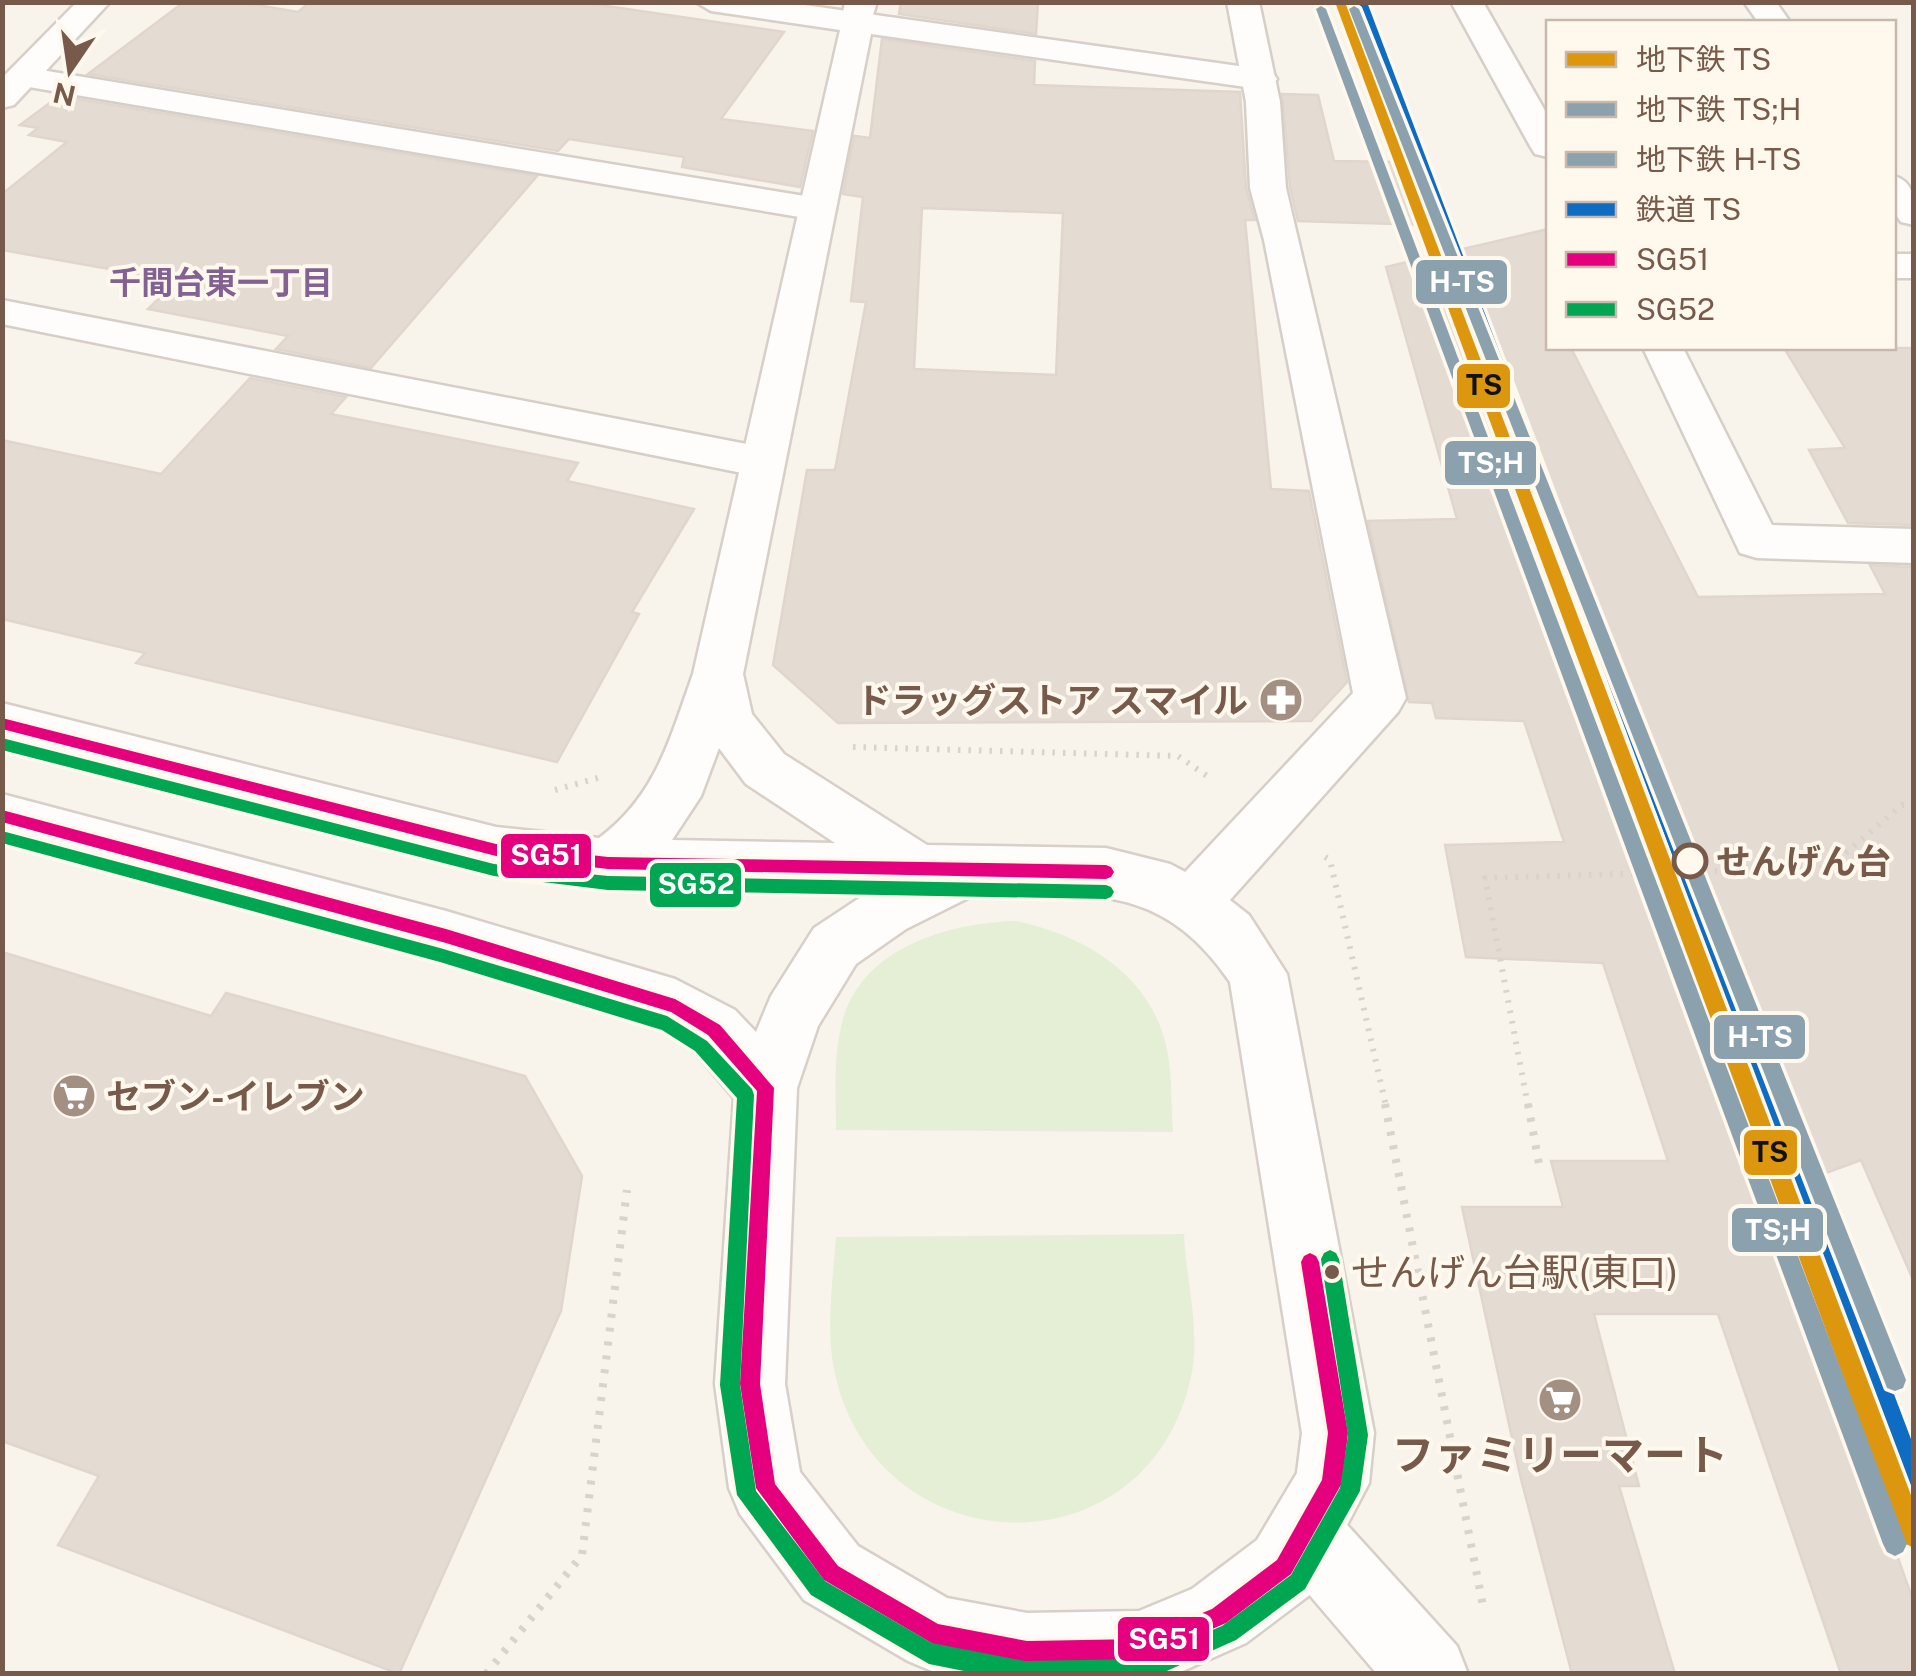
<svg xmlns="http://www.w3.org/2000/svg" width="1916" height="1676" font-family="'Public Sans','Noto Sans JP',sans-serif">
	<rect width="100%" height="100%" fill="#f8f3eb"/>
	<g fill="#e4efd6">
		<path d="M1016 921C1087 936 1155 977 1168 1055 1172 1080 1171 1107 1173 1132L836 1130C836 1095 833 1057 842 1023 861 947 949 923 1016 921Z"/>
		<path d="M1184 1234C1186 1281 1201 1331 1191 1377 1148 1576 878 1567 835 1374 825 1330 833 1281 836 1237Z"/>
	</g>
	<g fill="#e4dbd3" stroke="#e1d6cd" stroke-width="2.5" fill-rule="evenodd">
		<path d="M184 2H239L298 12 310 2H579L784 32 721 119 813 131 800 187 682 167 684 157 569 139 558 151 88 74Z"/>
		<path d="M901 2H1038L1036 34 899 14Z"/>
		<path d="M882 39 1035 61 1034 85 1240 92 1246 188 1255 220H1245L1271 489 1309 491 1347 682 1311 721 838 723 773 665 807 470H835L866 302 851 301 863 197 843 194 854 136 870 138ZM922 208 1063 213 1056 375 914 369Z"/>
		<path d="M1282 94 1318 95 1334 161 1406 162 1428 225 1298 221 1290 187Z"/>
		<path d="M59 96 537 176 371 368 276 349 288 336 148 309 177 281 2 250V194L67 142 29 135 38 128 20 125Z"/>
		<path d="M1548 229V348H1571L1698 597 1885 594 1870 565 1914 567V1282L1861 1160 1769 1194 1914 1603V1674H1841L1718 1314H1594L1639 1486H1619L1675 1674H1572L1520 1475 1462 1207H1563L1551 1161H1668L1603 963 1466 957 1445 845 1564 842 1524 721 1436 718 1432 703 1409 702 1368 521 1457 519 1386 267Z"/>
		<path d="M1784 348H1914V525L1848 523 1809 450 1845 448Z"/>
		<path d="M250 378 346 397 331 414 578 463 567 481 694 509 632 612 639 614 557 762 136 663 145 653 2 619V440L161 474Z"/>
		<path d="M2 952 211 1016 226 993 525 1076 582 1176 561 1311 399 1674 58 1545 99 1476 2 1441Z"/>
	</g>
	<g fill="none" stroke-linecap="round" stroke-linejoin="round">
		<defs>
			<g id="street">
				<path d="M845 2H877L868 31H846L841 24Z"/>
				<path d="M1227 2H1259L1280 102 1286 188 1406 698 1398 712 1212 920 1192 928 1172 920 1164 903 1172 886 1353 693 1264 240 1250 188 1246 102Z"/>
				<path d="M1451 2H1483L1548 116V157L1535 154 1530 146Z"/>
				<path d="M1744 2H1776L1790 22H1758Z"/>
				<path d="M23 67 817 198 830 201 836 209 830 217 817 220 11 84 6 77 11 70Z"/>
				<path d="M1894 176C1916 182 1914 203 1914 225L1901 222 1894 212Z"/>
				<rect x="1894" y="254" width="20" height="24"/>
				<path d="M2 300 762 447 778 451 784 462 778 473 762 477 2 324Z"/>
				<path d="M1643 348H1683L1772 525 1914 529V563L1757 558 1740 553Z"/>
				<path d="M1304 1495 1330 1506 1457 1646 1468 1674H1377L1278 1558 1267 1532 1278 1506Z"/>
			</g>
			<g id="secondary">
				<path d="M77 2H110L14 105 2 108V78Z"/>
				<path d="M696 2H783L1260 69 1272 72 1277 79 1272 86 1260 89 871 34 743 674 752 714 784 754 927 845 1106 848 1170 864 1212 886 1249 915 1287 974 1374 1433 1369 1483 1311 1594 1246 1643 1176 1674H939L908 1661 804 1600 740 1514 729 1488 715 1384 734 1098 693 1050 658 1028 446 961 2 839V794L446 911 675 979 735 1010 756 1032 771 996 814 928 870 891 608 887 496 873 2 744V703L496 827 599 838C656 796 670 738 693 674L840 30 711 11ZM719 748 746 784 835 843 672 840 701 796ZM978 893C1088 896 1160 880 1230 982L1302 1433 1297 1473 1257 1540 1192 1589 1139 1611 1027 1613 947 1598 858 1546 800 1472 785 1384 797 1088 818 1026 856 964 906 929Z"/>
			</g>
		</defs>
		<use href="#street" stroke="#d6cfc8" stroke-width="5"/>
		<use href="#secondary" stroke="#d7cfc8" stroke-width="5"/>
		<g stroke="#dad2cd" stroke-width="6" stroke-dasharray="2.5 8" stroke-linecap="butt">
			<path d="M853 747 1178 756 1213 780"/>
			<path d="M555 790 601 777"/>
			<path d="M1325 857 1330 860 1386 1106"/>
			<path d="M1528 1106 1485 878 1828 868 1902 805H1914"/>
		</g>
		<g stroke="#dad2cd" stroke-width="8" stroke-dasharray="4 10" stroke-linecap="butt">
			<path d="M1385 1104 1484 1611"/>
			<path d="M1528 1104 1539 1164"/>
			<path d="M486 1674 582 1555 627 1190"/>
		</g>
		<use href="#street" fill="#fefdfc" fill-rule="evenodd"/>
		<use href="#secondary" fill="#fefdfc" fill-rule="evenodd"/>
		<defs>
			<g id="bus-1">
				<path d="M2 718 496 844 608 857 1106 865 1111 867 1114 872 1111 877 1106 879 608 869 496 856 2 729Z"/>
				<path d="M2 810 446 929 675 999 720 1025 774 1088 760 1384 775 1484 838 1566 938 1624 1027 1641 1139 1639 1212 1609 1277 1560 1322 1480 1328 1433 1301 1262 1304 1256 1310 1253 1316 1256 1319 1262 1348 1433 1342 1483 1291 1574 1226 1623 1139 1661 1027 1663 935 1645 824 1580 756 1488 740 1384 757 1091 708 1035 671 1012 446 943 2 822Z"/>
			</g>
			<g id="bus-2">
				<path d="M2 738 494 864 608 876 1106 885 1111 887 1114 892 1111 897 1106 899 608 890 494 876 2 750Z"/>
				<path d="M2 831 440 948 667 1016 707 1041 752 1089 754 1095 740 1385 756 1491 825 1581 932 1643 1025 1661 1143 1659 1222 1626 1291 1575 1340 1488 1348 1435 1321 1259 1324 1253 1330 1250 1336 1253 1339 1259 1368 1435 1360 1491 1305 1589 1236 1640 1160 1674H979L929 1664 811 1595 737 1495 720 1385 737 1098 695 1051 662 1030 440 962 2 843Z"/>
			</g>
		</defs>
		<use href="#bus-1" stroke="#fff8ed" stroke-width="7"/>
		<use href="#bus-2" stroke="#fff8ed" stroke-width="7"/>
		<use href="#bus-1" fill="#e5007d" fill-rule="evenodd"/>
		<use href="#bus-2" fill="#00a651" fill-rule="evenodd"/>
		<defs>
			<path id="rail-1" d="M1357 2H1367L1914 1447V1490L1906 1487 1902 1479Z"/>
		</defs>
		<use href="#rail-1" stroke="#fff8ed" stroke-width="7"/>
		<use href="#rail-1" fill="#0f6cc3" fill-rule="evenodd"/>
		<defs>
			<path id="metro-1" d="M1335 2H1345L1914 1503V1548L1906 1544 1902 1536Z"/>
			<path id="metro-2" d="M1321 6 1326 9 1907 1544 1903 1552 1895 1556 1887 1552 1883 1544 1316 9Z"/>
			<path id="metro-3" d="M1354 6 1359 9 1906 1380 1903 1388 1895 1391 1887 1388 1884 1380 1349 9Z"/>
		</defs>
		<use href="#metro-1" stroke="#fff8ed" stroke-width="7"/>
		<use href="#metro-2" stroke="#fff8ed" stroke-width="7"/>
		<use href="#metro-3" stroke="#fff8ed" stroke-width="7"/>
		<use href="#metro-1" fill="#dd970f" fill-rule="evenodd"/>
		<use href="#metro-2" fill="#8ba2ae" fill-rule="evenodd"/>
		<use href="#metro-3" fill="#8ba2ae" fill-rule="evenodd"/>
	</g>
	<defs>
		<symbol id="pharmacy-disc" viewBox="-11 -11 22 22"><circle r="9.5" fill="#a49082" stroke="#fff8ed"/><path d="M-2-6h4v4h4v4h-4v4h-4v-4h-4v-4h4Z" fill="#fff"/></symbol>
		<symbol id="supermarket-disc" viewBox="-11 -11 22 22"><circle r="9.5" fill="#a49082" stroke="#fff8ed"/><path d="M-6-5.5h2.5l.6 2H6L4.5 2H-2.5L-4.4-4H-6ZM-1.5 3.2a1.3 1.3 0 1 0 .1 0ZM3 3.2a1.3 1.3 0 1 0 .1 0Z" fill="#fff"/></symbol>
	</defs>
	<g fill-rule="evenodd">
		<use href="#pharmacy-disc" x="1256" y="675" width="50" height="50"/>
		<use href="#supermarket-disc" x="49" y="1071" width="50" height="50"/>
		<use href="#supermarket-disc" x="1535" y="1375" width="50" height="50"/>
	</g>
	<circle fill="#fff8ed" stroke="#775a4a" stroke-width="5" cx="1690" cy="861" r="16"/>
	<circle fill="#775a4a" stroke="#fff8ed" stroke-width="4" cx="1332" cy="1272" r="9"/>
	<g text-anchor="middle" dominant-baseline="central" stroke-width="8" stroke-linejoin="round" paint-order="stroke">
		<g font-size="32" font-weight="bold" fill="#836293" stroke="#fff8ed">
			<text x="221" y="282">千間台東一丁目</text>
		</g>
		<g font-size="35" font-weight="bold" fill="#775a4a" stroke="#fff8ed" text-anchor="end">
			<text x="1248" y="700">ドラッグストア スマイル</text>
			<text x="106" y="1096" text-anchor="start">セブン-イレブン</text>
		</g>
		<g font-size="35" font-weight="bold" fill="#775a4a" stroke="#fff8ed" text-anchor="start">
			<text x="1716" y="861">せんげん台</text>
		</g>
		<g font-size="38" fill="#775a4a" stroke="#fff8ed" text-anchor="start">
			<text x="1351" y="1272">せんげん台駅(東口)</text>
		</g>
		<g font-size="42" font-weight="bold" fill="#775a4a" stroke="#fff8ed">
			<text x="1560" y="1454">ファミリーマート</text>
		</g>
	</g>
	<g stroke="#fff8ed" stroke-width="4">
		<rect x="1414" y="258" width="95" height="48" rx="10" fill="#8ba2ae"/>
		<rect x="1455" y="362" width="57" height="48" rx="10" fill="#dd970f"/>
		<rect x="1443" y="439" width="95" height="48" rx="10" fill="#8ba2ae"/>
		<rect x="499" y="832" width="94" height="48" rx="10" fill="#e5007d"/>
		<rect x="648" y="861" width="95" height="48" rx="10" fill="#00a651"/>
		<rect x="1712" y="1013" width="95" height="48" rx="10" fill="#8ba2ae"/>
		<rect x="1742" y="1128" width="57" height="49" rx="10" fill="#dd970f"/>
		<rect x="1730" y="1206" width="95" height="48" rx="10" fill="#8ba2ae"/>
		<rect x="1116" y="1615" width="95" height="48" rx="10" fill="#e5007d"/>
	</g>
	<g font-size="28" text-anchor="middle" font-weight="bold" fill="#fff">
		<text x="1462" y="292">H-TS</text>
		<text x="1491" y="473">TS;H</text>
		<text x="546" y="865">SG51</text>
		<text x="696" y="894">SG52</text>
		<text x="1760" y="1047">H-TS</text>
		<text x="1778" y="1240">TS;H</text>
		<text x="1164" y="1649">SG51</text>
	</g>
	<g font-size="28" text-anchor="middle" font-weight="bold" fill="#111">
		<text x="1484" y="395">TS</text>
		<text x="1770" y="1162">TS</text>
	</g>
	<rect width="1916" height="1676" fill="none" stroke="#775a4a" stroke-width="10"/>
	<rect x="1546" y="20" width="350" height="330" fill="#fff8ed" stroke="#c9b9ac" stroke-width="2.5"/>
	<rect x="1566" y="52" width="50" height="15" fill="#dd970f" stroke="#c9b9ac" stroke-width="2.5"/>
	<text x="1636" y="70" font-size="30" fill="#775a4a">地下鉄 TS</text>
	<rect x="1566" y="102" width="50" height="15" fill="#8ba2ae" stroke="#c9b9ac" stroke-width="2.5"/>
	<text x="1636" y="120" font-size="30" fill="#775a4a">地下鉄 TS;H</text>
	<rect x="1566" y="152" width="50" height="15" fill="#8ba2ae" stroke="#c9b9ac" stroke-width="2.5"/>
	<text x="1636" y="170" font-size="30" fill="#775a4a">地下鉄 H-TS</text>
	<rect x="1566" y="202" width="50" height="15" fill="#0f6cc3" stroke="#c9b9ac" stroke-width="2.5"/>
	<text x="1636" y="220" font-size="30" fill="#775a4a">鉄道 TS</text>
	<rect x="1566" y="252" width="50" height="15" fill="#e5007d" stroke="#c9b9ac" stroke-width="2.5"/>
	<text x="1636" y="270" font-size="30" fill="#775a4a">SG51</text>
	<rect x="1566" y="302" width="50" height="15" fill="#00a651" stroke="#c9b9ac" stroke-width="2.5"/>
	<text x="1636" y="320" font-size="30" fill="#775a4a">SG52</text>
	<g transform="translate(70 70) rotate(193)" stroke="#fff8ed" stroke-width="8" paint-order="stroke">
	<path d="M0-8L18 38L0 25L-18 38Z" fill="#775a4a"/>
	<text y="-15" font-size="28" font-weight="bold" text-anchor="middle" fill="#775a4a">N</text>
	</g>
</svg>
